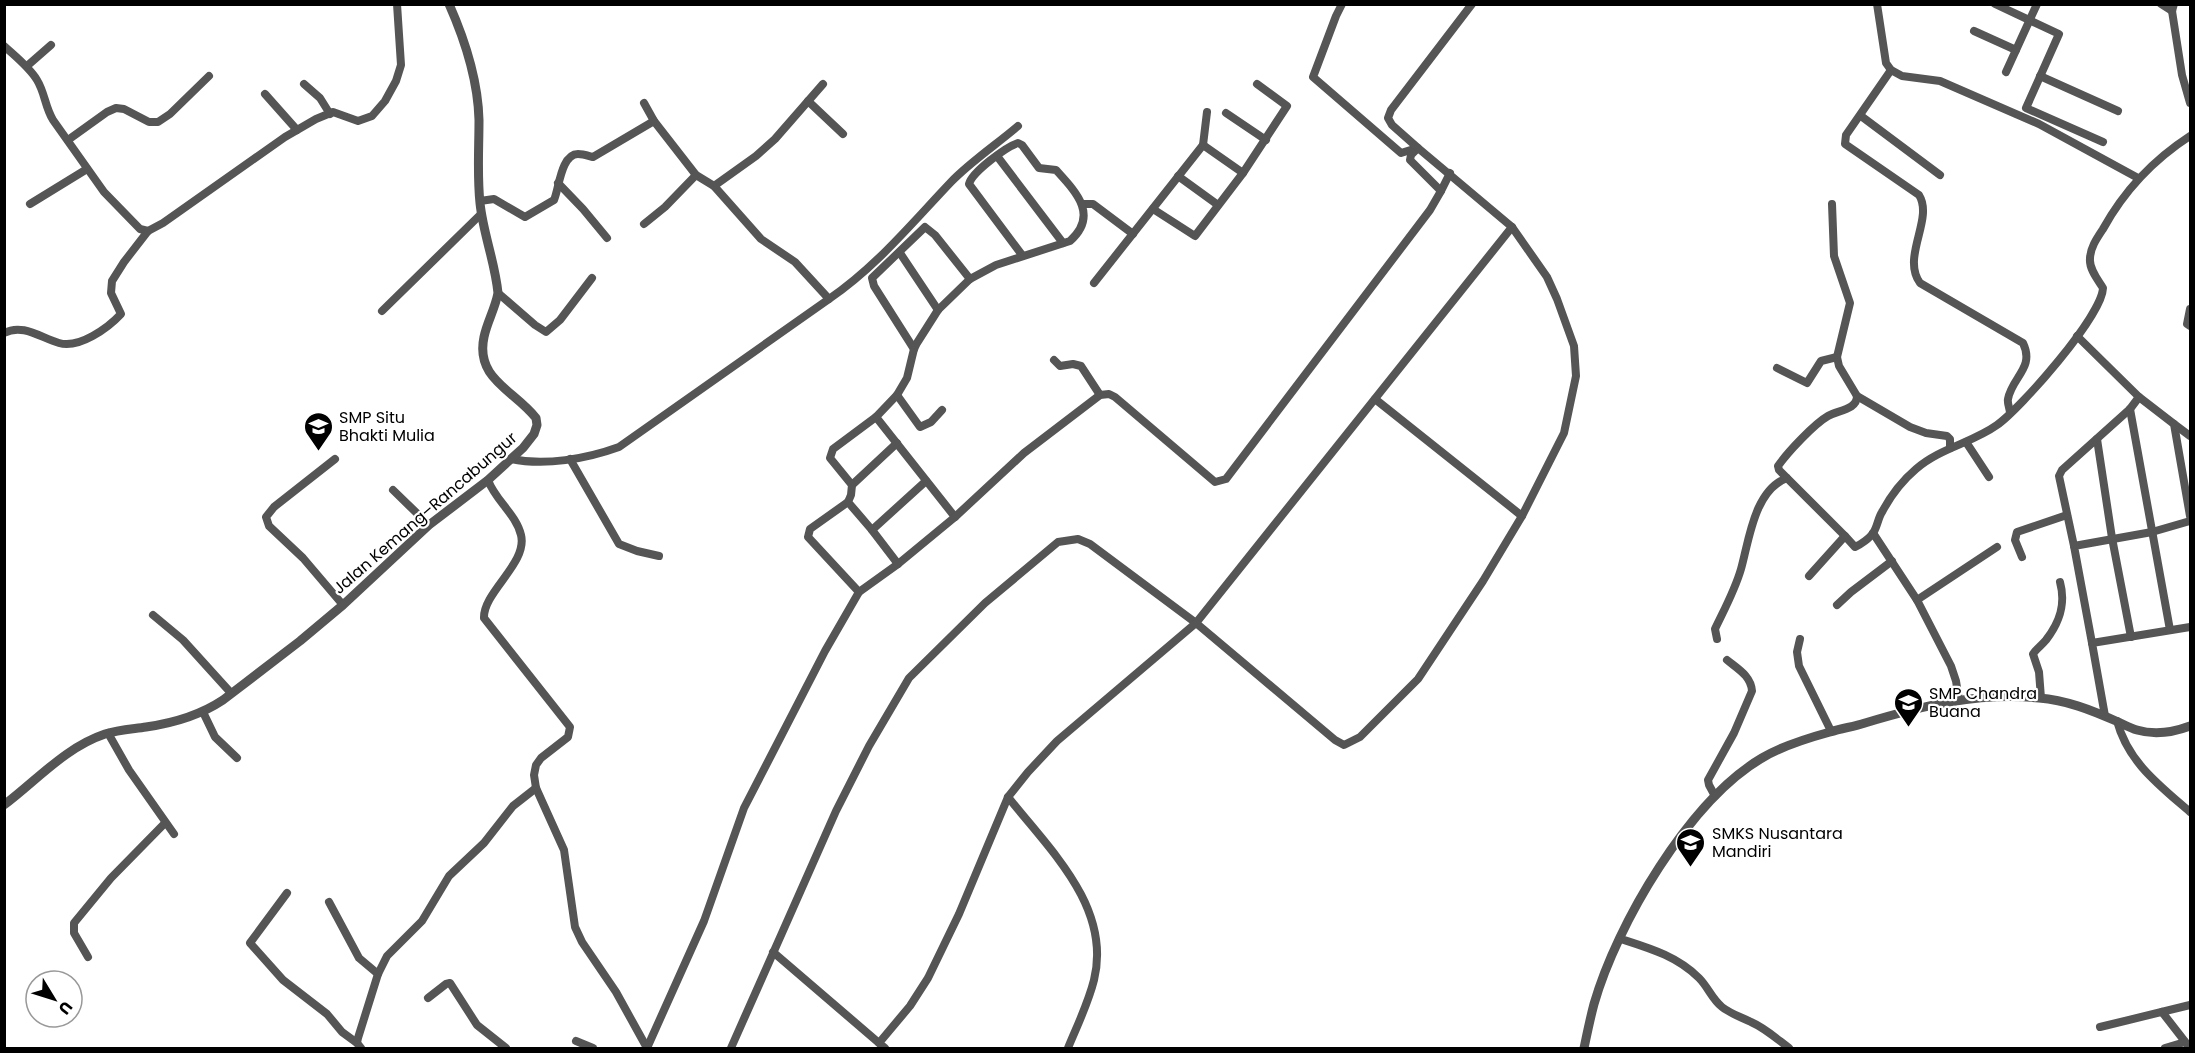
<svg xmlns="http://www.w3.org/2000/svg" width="2195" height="1053" font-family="Poppins,sans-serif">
	<rect width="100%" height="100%" fill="#fff"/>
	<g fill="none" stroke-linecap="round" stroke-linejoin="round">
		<g stroke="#555" stroke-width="8">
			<path d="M1342 4 1336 16 1313 77 1401 153 1417 148"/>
			<path d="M1877 4 1886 63 1891 70 1902 76 1940 81 2039 124 2138 178"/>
			<path d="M1995 4 2059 34 2026 108 2103 142"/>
			<path d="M2161 4 2172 11"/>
			<path d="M2174 4 2172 11 2182 75 2190 103"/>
			<path d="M1974 31 2016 50"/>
			<path d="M4 46C16 57 29 67 37 80 45 93 45 107 53 120L104 192 140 229 148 231"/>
			<path d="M27 66 51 45"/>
			<path d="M1891 70 1846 135 1845 144 1919 195C1934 219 1901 257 1920 283L2023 343C2035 368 2012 377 2008 399 2007 403 2010 409 2010 413"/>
			<path d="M2006 72 2037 4"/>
			<path d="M2040 76 2118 111"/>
			<path d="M304 84 320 98 330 114"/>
			<path d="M265 94 297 130"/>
			<path d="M808 101 843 134"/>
			<path d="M644 103 654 121 696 175 714 186 761 239 795 262 829 299C877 266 911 224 951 182 969 163 997 144 1018 126"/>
			<path d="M1226 113 1266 140"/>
			<path d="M1861 116 1940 175"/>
			<path d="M68 140 107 112 116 108 124 109 149 122H158L170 114 209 76"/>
			<path d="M1203 145 1243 173"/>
			<path d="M997 156 1063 243"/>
			<path d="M1178 176 1218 205"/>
			<path d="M558 183 583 209 607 238"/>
			<path d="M714 186 756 156 775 139 823 84"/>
			<path d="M1441 191 1450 173"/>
			<path d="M480 201 494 199 525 217 554 200C559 189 561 154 578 154 583 154 589 156 593 157L654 121"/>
			<path d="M30 204 87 169"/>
			<path d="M1082 204H1093L1133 234"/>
			<path d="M1832 204 1834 256 1850 303 1837 357 1839 366 1857 396C1857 410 1838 410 1828 416 1814 424 1787 453 1778 466L1779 470 1845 536"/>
			<path d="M1153 209 1195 236 1243 173 1287 106 1257 84"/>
			<path d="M644 224 665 207 696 175"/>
			<path d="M900 253 938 310"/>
			<path d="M1094 283 1203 145 1207 112"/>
			<path d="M498 293 535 325 546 332 560 320 592 278"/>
			<path d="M2190 309 2187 324 2190 326"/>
			<path d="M382 311 481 214"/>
			<path d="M4 333C23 323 41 338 59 343 79 349 108 328 121 314L111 293 112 281 124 262 148 231 163 223 285 137 316 119 333 112 358 121 372 116 385 101 396 81 401 65 397 4"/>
			<path d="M2077 336 2139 397 2174 424 2190 516"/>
			<path d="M914 349 874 286 872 278 925 227 935 235 970 279"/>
			<path d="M1054 360 1060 366 1073 364 1081 366 1100 395"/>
			<path d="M1777 368 1807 383 1821 361 1837 357"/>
			<path d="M897 395 920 427 931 422 942 410"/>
			<path d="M1857 396 1910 427 1926 433 1947 436 1950 439V448"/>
			<path d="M1375 399 1522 516"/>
			<path d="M2130 409 2170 630"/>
			<path d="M876 417 955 517"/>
			<path d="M2174 424 2190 436"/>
			<path d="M2097 439 2112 538 2131 637"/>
			<path d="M1966 442 1989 477"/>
			<path d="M335 459 274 507 266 517 269 526 303 558 343 605"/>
			<path d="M511 459C545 466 586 459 619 447L829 299"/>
			<path d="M570 459 619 544 637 551 659 556"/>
			<path d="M488 480C495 500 516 514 521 535 528 563 483 592 484 618L570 727 568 737 541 758 536 765 534 775 536 788 564 850 575 927 582 942 616 992 647 1048"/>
			<path d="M852 485 897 443"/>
			<path d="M393 490 429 525"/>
			<path d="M848 502 810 529 808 537 859 592"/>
			<path d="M872 530 848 502 851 495 852 485 830 458 833 449 876 417 897 395 907 378 914 349 917 343 938 310 970 279 996 265 1070 241C1099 215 1076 192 1056 170L1039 168 1022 145 1018 143C1006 147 972 172 969 184L1022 255"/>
			<path d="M1873 533 1917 600 1951 666 1956 681 1959 700"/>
			<path d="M2074 546 2059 476 2062 470 2130 409 2139 397"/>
			<path d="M2022 557 2015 540 2017 532 2067 515"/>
			<path d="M898 564 872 530 926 481"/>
			<path d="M1809 576 1845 536 1855 547C1860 545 1870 538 1873 533 1877 528 1878 518 1882 512 1890 497 1903 480 1916 469 1940 448 1972 443 1997 425 2021 408 2102 316 2103 288 2098 280 2089 269 2090 259 2090 248 2097 238 2103 229 2124 191 2153 160 2190 136"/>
			<path d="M1917 600 1997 547"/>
			<path d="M1837 605 1851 592 1892 561"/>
			<path d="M153 615 183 640 231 693"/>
			<path d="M1717 639 1715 629C1724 610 1735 590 1741 569 1749 541 1754 490 1787 478"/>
			<path d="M1800 639 1797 652 1799 666 1831 731"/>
			<path d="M2092 643 2074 546 2152 532 2190 521"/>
			<path d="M2041 698 2039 672 2033 654C2036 649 2041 646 2046 640 2060 622 2066 604 2060 582"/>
			<path d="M203 712 215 737 237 758"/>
			<path d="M2105 716 2092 643 2190 627"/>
			<path d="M2117 721C2128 762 2159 785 2190 812"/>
			<path d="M108 733 129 770 174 834"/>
			<path d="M1715 796 1709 785 1708 780 1734 733 1752 691C1751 676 1738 669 1727 660"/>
			<path d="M1008 797C1049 849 1112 907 1094 980 1088 1004 1077 1026 1068 1048"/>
			<path d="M287 893 250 943 283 980 327 1014 342 1032 357 1043"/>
			<path d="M329 902 359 958 378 974"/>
			<path d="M1621 939C1649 948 1677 956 1699 978 1708 987 1712 999 1722 1007 1731 1014 1741 1017 1751 1022 1765 1028 1777 1039 1789 1048"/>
			<path d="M773 952 879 1043"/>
			<path d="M88 957 74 933V923L111 878 165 823"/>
			<path d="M428 998 446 984 450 983 477 1025 506 1048"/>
			<path d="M2162 1012 2190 1048"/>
			<path d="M2100 1027 2190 1005"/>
			<path d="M576 1041 593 1048"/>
			<path d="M361 1048 357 1043 358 1038 378 974 387 956 422 921 449 876 484 843 513 806 536 788"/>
			<path d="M647 1048 704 921 744 808 825 651 859 592 898 564 955 517 1024 453 1100 395 1109 394 1115 397 1215 482 1226 479 1430 210 1441 191 1410 160 1411 155 1418 148"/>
			<path d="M731 1048 836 811 869 746 909 678 985 603 1058 542 1078 539 1090 544 1196 623 1335 740 1344 745 1360 737 1418 679 1483 581 1522 516 1564 433 1576 376 1574 346 1557 299 1547 277 1512 227 1418 148 1392 125 1388 118 1391 110 1472 4"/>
			<path d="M885 1048 879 1043 910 1006 928 978 959 914 1008 797 1028 772 1057 741 1196 623 1512 227"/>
			<path d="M2165 1048 2185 1042"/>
		</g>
		<g stroke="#555" stroke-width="9">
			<path d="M4 805C37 780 66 747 105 734 118 730 133 729 146 727 174 723 199 716 223 700L300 641 343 605 429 525 488 480 523 448 534 434 537 425 536 418C514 390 475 379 484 337 487 322 495 309 498 293 495 262 483 233 480 203 477 175 479 148 479 120 478 81 465 40 449 4"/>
			<path d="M1584 1048C1587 1034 1590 1019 1594 1004 1617 924 1689 801 1762 758 1782 746 1808 738 1830 732 1842 728 1853 727 1865 723 1921 706 1979 692 2039 698 2066 700 2091 710 2116 721 2123 724 2130 728 2137 730 2154 735 2174 732 2190 726"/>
		</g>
	</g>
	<defs>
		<symbol id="school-pin" viewBox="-11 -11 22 30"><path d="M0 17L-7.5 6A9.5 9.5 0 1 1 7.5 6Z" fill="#000" stroke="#fff"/><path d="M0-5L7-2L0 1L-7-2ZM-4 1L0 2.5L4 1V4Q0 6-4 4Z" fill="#fff"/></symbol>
	</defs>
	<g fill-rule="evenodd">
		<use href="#school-pin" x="302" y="410" width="33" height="45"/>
		<use href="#school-pin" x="1892" y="686" width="33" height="45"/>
		<use href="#school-pin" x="1674" y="826" width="33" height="45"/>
	</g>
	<g text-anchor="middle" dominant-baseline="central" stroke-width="4.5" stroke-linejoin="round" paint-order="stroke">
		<g font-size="16" fill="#000" stroke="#fff" text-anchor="start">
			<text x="339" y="417">SMP Situ<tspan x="339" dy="18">Bhakti Mulia</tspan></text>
			<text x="1929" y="693">SMP Chandra<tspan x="1929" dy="18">Buana</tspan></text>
			<text x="1712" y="833">SMKS Nusantara<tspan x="1712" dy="18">Mandiri</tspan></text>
		</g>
		<g font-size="16" fill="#000" stroke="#fff">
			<text transform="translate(425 513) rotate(-41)">Jalan Kemang–Rancabungur</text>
		</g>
	</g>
	<rect width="2195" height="1053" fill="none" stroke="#000000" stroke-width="12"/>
	<g transform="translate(54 999) rotate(128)"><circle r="28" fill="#ffffff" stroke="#999999" stroke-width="1.5"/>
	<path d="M0-4.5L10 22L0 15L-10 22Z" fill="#000000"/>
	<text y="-9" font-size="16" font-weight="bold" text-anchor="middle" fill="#000000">U</text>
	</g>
</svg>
